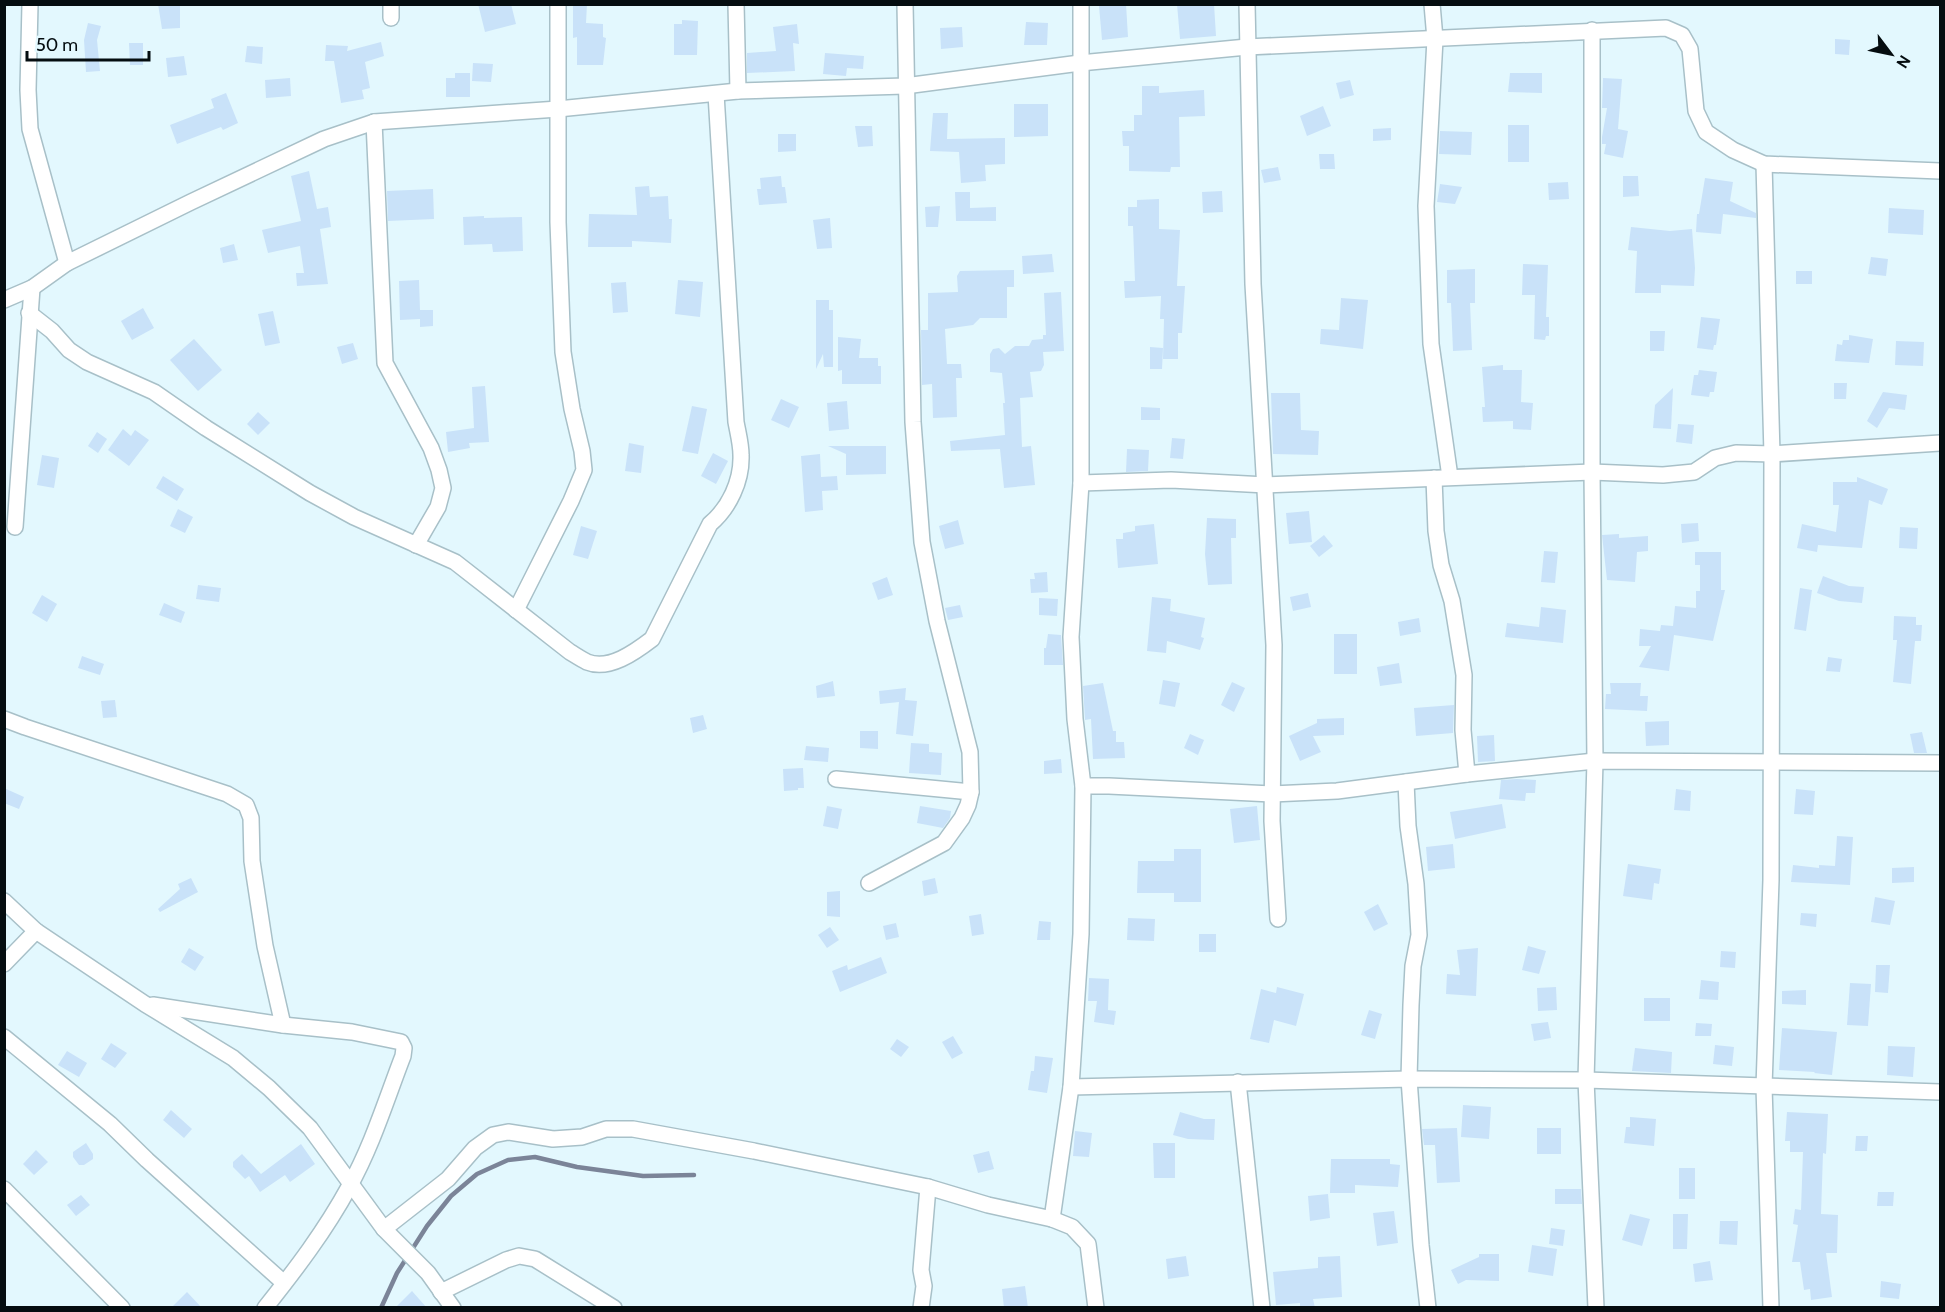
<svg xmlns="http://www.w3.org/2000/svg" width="1945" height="1312" font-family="Cabin,sans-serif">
	<rect width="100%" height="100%" fill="#e3f8fe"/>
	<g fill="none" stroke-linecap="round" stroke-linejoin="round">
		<path stroke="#7b8498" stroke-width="4.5" d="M381 1308 397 1273 427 1226 451 1196 477 1174 508 1160 535 1157 577 1167 643 1176 694 1175"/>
	</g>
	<g fill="#c9e2f9">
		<path d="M158 4 180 6V28L162 29Z"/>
		<path d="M478 4H511L516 24 485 32Z"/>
		<path d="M573 4H587L586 23 603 24V37L606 38 603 65H577V37L573 38Z"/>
		<path d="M1126 4 1128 37 1102 40 1099 6Z"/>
		<path d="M1177 4H1214L1216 36 1180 39Z"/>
		<path d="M682 20 698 21 697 55H674V24H682Z"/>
		<path d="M1026 22 1048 23 1047 45H1024Z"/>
		<path d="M88 23 101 26 97 40 100 71 86 72 84 40Z"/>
		<path d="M797 24 799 44 793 43 795 71 747 73V53L776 51 773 27Z"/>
		<path d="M962 27 963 47 941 49 940 28Z"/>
		<path d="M1835 39 1850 40 1849 55 1835 54Z"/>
		<path d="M381 42 384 56 365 62 370 88 362 90 364 99 341 103 334 61H325L326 45 348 46 347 51Z"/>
		<path d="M129 43H143V65H130Z"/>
		<path d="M247 46 263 47 262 64 245 62Z"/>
		<path d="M825 53 864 56 863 69 847 68 846 76 823 74Z"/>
		<path d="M184 56 187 75 168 77 166 58Z"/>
		<path d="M473 63 493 64 491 82 472 81Z"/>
		<path d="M455 73H470V97H446V78H455Z"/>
		<path d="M1510 73H1542V93L1508 92Z"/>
		<path d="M290 78 291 96 266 98 265 80Z"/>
		<path d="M1603 78 1622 79 1618 129 1628 131 1623 158 1604 154 1606 144H1602V137L1607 108H1602Z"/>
		<path d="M1350 80 1354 95 1340 99 1336 83Z"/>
		<path d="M1142 86H1159V93L1204 90 1205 116 1179 117 1180 167H1171L1170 172 1129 171V146H1123L1122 131H1134V115H1142Z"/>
		<path d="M226 93 238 123 223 130 221 127 177 144 170 125 214 108 211 99Z"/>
		<path d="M1014 104H1048V136L1014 137Z"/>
		<path d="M1323 106 1331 126 1307 136 1300 116Z"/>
		<path d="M933 113H948L947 139 1005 138V164L985 165 986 181 961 183 959 152 930 151Z"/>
		<rect x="1508" y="125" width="21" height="37"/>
		<path d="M855 126H872L873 146 858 147Z"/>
		<path d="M1391 128V140L1373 141V129Z"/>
		<path d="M1440 131 1472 132 1471 155 1439 154Z"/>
		<path d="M778 134H796V151L778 152Z"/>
		<path d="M1319 154H1334L1335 169H1320Z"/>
		<path d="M1278 167 1281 180 1264 183 1261 170Z"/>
		<path d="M309 171 317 209 328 207 331 227 320 229 328 284 297 286 296 273H304L300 246 268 253 262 230 301 221 291 176Z"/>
		<path d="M781 176 782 187H785L787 203 759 205 757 189H761L760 178Z"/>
		<path d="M1623 176H1638L1639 196 1623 197Z"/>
		<path d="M1705 178 1733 182 1730 201 1756 213V218L1723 214 1721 234 1696 232 1697 214H1699Z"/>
		<path d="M1568 182 1569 199 1549 200 1548 183Z"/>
		<path d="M1440 184 1462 187 1455 204 1437 202Z"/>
		<path d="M649 186 650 197 668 196 669 219H672L671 243 632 241V247H588L589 214 637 215 635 187Z"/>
		<path d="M433 189 434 219 388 221 387 191Z"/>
		<path d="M1222 191 1223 212 1203 213 1202 192Z"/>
		<path d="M955 192H970V208L996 207V221H956Z"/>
		<path d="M1159 199V229L1180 230 1177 286H1185L1182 333H1178V359H1163L1164 319H1160L1161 296 1125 298 1124 281H1135L1133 226H1128V207H1137V200Z"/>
		<path d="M940 206 938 227H926L925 207Z"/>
		<path d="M1889 208 1924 210 1923 235 1888 233Z"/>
		<path d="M484 216V218L522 217 523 251 493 252 492 244 464 245 463 217Z"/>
		<path d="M830 218 832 248 817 249 813 220Z"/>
		<path d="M1631 227 1670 231 1692 229 1695 268 1694 286 1661 285V293H1635L1637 251 1628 250Z"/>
		<path d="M234 244 238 260 223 263 220 248Z"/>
		<path d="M1052 254 1054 272 1023 274 1022 256Z"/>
		<path d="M1871 257 1888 259 1886 276 1868 274Z"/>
		<path d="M1523 264 1548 265 1546 317H1549V336H1546L1545 340 1534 339 1535 295H1522Z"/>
		<path d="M1475 269V303H1470L1472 350 1453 351 1451 303H1447V270Z"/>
		<path d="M1014 270V287H1007V318H980L973 325 945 329 947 364H961L962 378H956L957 417 933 418 932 384 922 385 921 330H928V293L958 292 957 276 960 271Z"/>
		<rect x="1796" y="271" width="16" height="13"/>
		<path d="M419 280 420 310H433V326L420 327V319L400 320 399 281Z"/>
		<path d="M678 280 703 282 700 317 675 314Z"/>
		<path d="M626 282 628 312 613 313 611 283Z"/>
		<path d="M1061 292 1064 351 1043 352 1044 365 1041 371 1030 372 1033 397 1020 398 1022 447 1031 446 1035 485 1004 488 1000 449 951 451 950 441 1005 435 1003 403H1005L1002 373 990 372V354L993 349 999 348 1005 354 1015 346H1029L1032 340 1043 339V335H1046L1044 293Z"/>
		<path d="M1341 298 1368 300 1363 349 1320 344 1321 329 1339 330Z"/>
		<path d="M816 300H829V310H833V367H824L823 354 816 369Z"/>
		<path d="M143 308 154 328 132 340 121 321Z"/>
		<path d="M273 311 280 343 265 346 258 314Z"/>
		<path d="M1701 317 1720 319 1716 345H1714L1713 350 1697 348Z"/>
		<path d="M1650 331H1665L1664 351H1650Z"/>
		<path d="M1849 335 1873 339 1869 363 1835 361 1837 344 1842 345 1843 340H1849Z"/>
		<path d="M838 337 861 339 859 358H878V366H881V384H842V370L838 371Z"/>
		<path d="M194 339 222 370 198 391 170 360Z"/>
		<path d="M1896 341 1924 342 1923 366 1895 365Z"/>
		<path d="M353 343 358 359 342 364 337 347Z"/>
		<path d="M1150 347 1163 348 1162 369H1150Z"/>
		<path d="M1503 365V370H1522L1521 402 1533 403 1531 430 1513 429V421L1483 422 1482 407H1485L1482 367Z"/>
		<path d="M1699 370 1717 372 1714 392H1710L1709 397 1691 395 1694 375H1698Z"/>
		<path d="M1834 383H1847L1846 399H1834Z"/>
		<path d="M485 386 489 442 469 443 470 448 448 452 446 432 474 428 472 387Z"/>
		<path d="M1673 388 1671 429 1653 428 1655 405Z"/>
		<path d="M1883 392 1907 395 1905 410 1889 408 1877 428 1867 421Z"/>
		<path d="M1271 393H1300L1301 430 1319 431 1318 455 1273 454Z"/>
		<path d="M781 399 799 407 789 428 771 420Z"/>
		<path d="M847 401 849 429 829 431 827 403Z"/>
		<path d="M692 406 707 409 698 454 682 451Z"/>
		<path d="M1141 407 1160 408V420H1141Z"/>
		<path d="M258 412 270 423 258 435 247 424Z"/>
		<path d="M1678 424 1694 425 1692 444 1676 442Z"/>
		<path d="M123 429 131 436 135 430 149 440 129 466 108 450Z"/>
		<path d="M97 432 107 439 98 453 88 446Z"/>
		<path d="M1172 438 1185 439 1183 459 1170 458Z"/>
		<path d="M629 443 644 446 641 473 625 471Z"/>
		<path d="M828 446H886V474L846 475V454Z"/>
		<path d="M1127 449 1149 450 1148 471 1126 472Z"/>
		<path d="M713 453 728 461 716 484 701 476Z"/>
		<path d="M820 454 821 477 837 476 838 490 822 491 823 510 805 512 801 456Z"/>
		<path d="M42 455 59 458 54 488 37 485Z"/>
		<path d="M163 476 184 489 177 501 156 488Z"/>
		<path d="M1857 477 1888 489 1882 505 1869 500 1862 548 1818 545 1817 552 1797 548 1802 524 1836 532 1839 505H1833V482H1857Z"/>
		<path d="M178 509 193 517 185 533 170 526Z"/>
		<path d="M1309 511 1312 542 1289 544 1286 513Z"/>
		<path d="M1207 518 1236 519V538H1231L1232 584 1208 585 1205 554Z"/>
		<path d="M958 520 964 544 945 549 939 526Z"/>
		<path d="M1698 523 1699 541 1682 543 1681 524Z"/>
		<path d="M1154 524 1158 564 1118 568 1116 539H1123V533L1135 531V526Z"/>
		<path d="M581 526 597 531 588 559 573 555Z"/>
		<path d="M1900 527 1918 528 1917 549 1899 548Z"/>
		<path d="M1619 534V538L1648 536V551L1637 552 1635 582 1607 580 1602 535Z"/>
		<path d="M1324 535 1333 546 1319 557 1310 546Z"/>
		<path d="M1544 551 1558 552 1555 583 1541 582Z"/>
		<path d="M1695 552H1721V590H1725L1713 641 1674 635 1669 671 1639 667 1651 646H1639L1640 629 1660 631 1661 625 1673 626 1675 606 1696 608V591H1700V565H1695Z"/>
		<path d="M1047 572 1048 592 1031 593 1030 579H1035L1034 573Z"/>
		<path d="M1823 576 1849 586 1864 587 1862 603 1839 601 1817 593Z"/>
		<path d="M887 577 893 595 878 600 872 583Z"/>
		<path d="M198 585 221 588 219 602 196 599Z"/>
		<path d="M1800 588 1812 590 1806 631 1794 629Z"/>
		<path d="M1308 593 1311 607 1293 611 1290 597Z"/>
		<path d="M42 595 57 604 47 622 32 613Z"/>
		<path d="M1152 597 1171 599 1170 611 1205 618 1201 637 1204 638 1200 650 1167 641 1166 653 1147 651Z"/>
		<path d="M1039 598 1058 599 1057 616 1039 615Z"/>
		<path d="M164 603 185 612 181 623 159 615Z"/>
		<path d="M960 605 963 617 948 620 945 608Z"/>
		<path d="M1541 607 1566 610 1563 643 1505 637 1507 623 1539 627Z"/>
		<path d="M1894 616 1916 617V625H1922L1921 641H1915L1911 684 1893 682 1897 640H1893Z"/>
		<path d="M1419 618 1421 632 1400 636 1398 622Z"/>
		<path d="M1048 634 1061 635 1063 665H1044V648H1046Z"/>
		<rect x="1334" y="634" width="23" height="40"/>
		<path d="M82 656 104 664 100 675 78 668Z"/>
		<path d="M1828 657 1842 659 1840 672 1826 671Z"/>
		<path d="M1399 663 1402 683 1380 686 1377 667Z"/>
		<path d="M1163 680 1180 683 1175 707 1159 704Z"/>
		<path d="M833 681 835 696 817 698 816 686Z"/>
		<path d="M1232 682 1245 688 1234 712 1221 705Z"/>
		<path d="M1103 683 1113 731H1116V742H1124L1125 758 1093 759 1091 719 1085 720 1083 686Z"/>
		<path d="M1610 683H1641L1640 696H1648L1647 711 1605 709 1606 694H1611Z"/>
		<path d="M906 688 905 700 917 701 913 736 896 734 899 702 880 704 879 691Z"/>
		<path d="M115 700 117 717 103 718 101 701Z"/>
		<path d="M1454 705 1453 733 1416 736 1414 708Z"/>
		<path d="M703 715 707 729 693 733 690 718Z"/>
		<path d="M1344 718V735L1313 736 1321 752 1300 761 1289 736 1317 723V719Z"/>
		<path d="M1669 721V745L1646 746 1645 722Z"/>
		<path d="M860 731H878V749L860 748Z"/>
		<path d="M1922 732 1927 753H1914L1910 734Z"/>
		<path d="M1190 734 1204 740 1198 755 1184 748Z"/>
		<path d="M1494 735 1495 761 1478 762 1477 736Z"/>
		<path d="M911 743 929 744V752L942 753 941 775 909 773Z"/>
		<path d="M806 746 829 748 828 762 804 760Z"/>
		<path d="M1061 759 1062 773 1044 774V761Z"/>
		<path d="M803 768 804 788H798V790L784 791 783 769Z"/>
		<path d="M1517 779 1536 780 1535 793H1526L1525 801 1499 799 1501 780Z"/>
		<path d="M4 788 24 797 19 809 4 803Z"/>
		<path d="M1676 789 1691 791 1690 811 1674 810Z"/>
		<path d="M1796 789 1815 791 1813 815 1794 814Z"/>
		<path d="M1502 804 1506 828 1455 839 1450 812Z"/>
		<path d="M827 806 842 809 838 829 823 826Z"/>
		<path d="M920 806 951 811 950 818 943 828 917 823Z"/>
		<path d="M1257 806 1260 840 1234 843 1230 809Z"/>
		<path d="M1837 836 1853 837 1850 885 1791 882 1793 865 1819 868V865L1835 866Z"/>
		<path d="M1453 844 1455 868 1428 871 1426 847Z"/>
		<path d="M1174 849H1201V902H1174V893H1137L1138 861H1174Z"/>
		<path d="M1628 864 1661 869 1659 884 1654 883 1652 900 1623 896Z"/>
		<path d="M1914 867V882L1892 883V868Z"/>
		<path d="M191 878 198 892 160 912 158 909 180 889 178 884Z"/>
		<path d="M935 878 938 893 924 896 922 881Z"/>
		<path d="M840 891V917L827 916V892Z"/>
		<path d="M1875 897 1895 901 1890 925 1871 922Z"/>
		<path d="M1378 904 1388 924 1374 931 1364 912Z"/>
		<path d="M1801 913 1817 914 1816 927 1800 925Z"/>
		<path d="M981 914 984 934 972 936 969 916Z"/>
		<path d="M1128 918 1155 919 1154 941 1127 940Z"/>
		<path d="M1039 921 1051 922 1050 940H1037Z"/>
		<path d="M896 923 899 937 886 940 883 926Z"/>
		<path d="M830 927 839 940 827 948 818 935Z"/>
		<rect x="1199" y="934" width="17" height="18"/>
		<path d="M1528 946 1546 951 1539 974 1522 970Z"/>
		<path d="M189 948 204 957 195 971 181 962Z"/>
		<path d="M1478 948 1476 996 1446 994 1447 974 1460 975 1457 950Z"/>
		<path d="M1721 951 1736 952 1735 968 1720 967Z"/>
		<path d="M881 957 887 973 840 992 832 971 847 965 848 970Z"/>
		<path d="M1876 965H1890L1888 993 1875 992Z"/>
		<path d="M1089 978 1109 979 1108 1010 1116 1011 1114 1025 1094 1022 1097 1001H1088Z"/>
		<path d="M1701 980 1719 982 1718 1000 1699 999Z"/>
		<path d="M1850 983 1871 984 1868 1026 1847 1025Z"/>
		<path d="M1277 987 1304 994 1296 1026 1274 1020 1269 1043 1250 1039 1261 989 1276 993Z"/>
		<path d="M1556 987 1557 1010 1538 1011 1537 988Z"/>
		<path d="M1806 990V1005L1782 1004V991Z"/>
		<rect x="1644" y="998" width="26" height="23"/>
		<path d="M1369 1010 1382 1014 1375 1039 1361 1035Z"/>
		<path d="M1548 1022 1551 1038 1534 1041 1531 1024Z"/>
		<path d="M1696 1023 1712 1024 1711 1036H1695Z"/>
		<path d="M1782 1028 1837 1032 1832 1075 1814 1073 1815 1072 1779 1070Z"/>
		<path d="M953 1036 963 1053 952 1059 942 1042Z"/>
		<path d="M897 1039 909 1047 901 1057 890 1049Z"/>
		<path d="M111 1043 127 1053 115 1068 101 1059Z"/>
		<path d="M1715 1045 1734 1047 1732 1066 1713 1064Z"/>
		<path d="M1888 1046 1915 1047 1913 1077 1887 1075Z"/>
		<path d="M1635 1048 1672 1052 1671 1073 1632 1071Z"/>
		<path d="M67 1051 87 1063 79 1077 58 1065Z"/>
		<path d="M1035 1056 1053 1058 1047 1093 1028 1090 1031 1071H1034Z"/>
		<path d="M1463 1105 1491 1107 1489 1139 1461 1137Z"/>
		<path d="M171 1110 192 1129 184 1138 163 1120Z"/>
		<path d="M1180 1112 1204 1119H1215L1214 1140 1188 1139 1173 1135Z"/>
		<path d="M1787 1112 1828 1114 1826 1154 1823 1153 1821 1214 1838 1215 1837 1253H1826L1832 1297 1811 1300 1810 1289 1804 1290 1800 1262H1792L1798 1225 1793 1224 1795 1209 1801 1210 1803 1152H1790V1141H1785Z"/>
		<path d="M1630 1117 1656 1119 1654 1146 1624 1143 1626 1127H1630Z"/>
		<path d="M1457 1128 1460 1182 1437 1183 1435 1145H1424L1422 1129Z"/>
		<rect x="1537" y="1128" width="24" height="26"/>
		<path d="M1075 1131 1092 1133 1089 1157 1073 1156Z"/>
		<path d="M1856 1136H1868L1867 1151H1855Z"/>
		<path d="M86 1143 93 1154V1159L84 1165H79L73 1157V1152Z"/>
		<path d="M1153 1143H1175V1178H1154Z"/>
		<path d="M301 1144 315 1164 290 1182 285 1175 260 1192 249 1176 245 1179 233 1167V1162L242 1154 261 1174Z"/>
		<path d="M36 1150 48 1162 34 1175 23 1164Z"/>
		<path d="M989 1151 994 1169 978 1173 973 1155Z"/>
		<path d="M1331 1159H1390V1164L1400 1165 1398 1187 1355 1185V1193H1330Z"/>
		<rect x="1679" y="1168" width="16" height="31"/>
		<path d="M1555 1189H1581L1582 1204H1555Z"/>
		<path d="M1878 1192H1894L1893 1206H1877Z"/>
		<path d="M1328 1194 1330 1218 1310 1221 1308 1196Z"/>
		<path d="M81 1195 90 1205 76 1216 67 1205Z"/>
		<path d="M1394 1211 1398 1243 1377 1246 1373 1213Z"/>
		<path d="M1630 1214 1650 1219 1642 1246 1622 1240Z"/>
		<path d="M1673 1214H1688L1687 1249H1673Z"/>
		<path d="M1720 1221H1738L1737 1245 1719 1244Z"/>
		<path d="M1551 1228 1565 1230 1563 1246 1549 1244Z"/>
		<path d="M1532 1245 1557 1249 1553 1276 1528 1272Z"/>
		<path d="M1479 1254H1499V1281L1466 1280 1458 1284 1451 1270 1479 1257Z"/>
		<path d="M1186 1256 1189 1276 1168 1279 1166 1259Z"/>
		<path d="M1340 1256 1342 1297 1313 1299 1315 1308H1300V1303L1276 1305 1273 1272 1318 1268V1257Z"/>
		<path d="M1710 1261 1713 1280 1695 1282 1693 1264Z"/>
		<path d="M1881 1281 1901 1284 1899 1299 1880 1297Z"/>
		<path d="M1025 1286 1028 1308H1004L1002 1289Z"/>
		<path d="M412 1291 427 1308H395Z"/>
		<path d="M187 1292 202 1308H171Z"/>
	</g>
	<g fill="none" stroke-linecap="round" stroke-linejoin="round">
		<defs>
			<g id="street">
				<path d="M30 4 28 90 30 129 67 263"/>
				<path d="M391 4V18"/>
				<path d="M736 4 738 91"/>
				<path d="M1247 4 1253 284 1274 645 1272 821 1278 919"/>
				<path d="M1432 4 1435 39 1426 206 1431 344 1450 477"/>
				<path d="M1592 30V472L1595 761 1586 1080 1596 1308"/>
				<path d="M374 122 385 363 431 448 439 470 443 488 438 507 416 545"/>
				<path d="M1764 164 1772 454 1771 880 1764 1087 1771 1308"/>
				<path d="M4 300 32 288 67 263 191 202 324 139 374 122 558 109 738 91 905 86 1080 63 1247 47 1666 28 1682 35 1690 49 1696 111 1706 132 1733 150 1764 164 1940 171"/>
				<path d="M29 313 52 331 69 350 87 362 154 392 206 428 310 493 354 517 455 562 570 652C575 655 581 659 587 662 609 671 635 652 652 639L710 524C729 508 742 481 741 455 741 444 738 433 736 422L716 94"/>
				<path d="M1434 478 1436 531 1441 565 1452 601 1464 675 1463 730 1467 774"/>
				<path d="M1081 483 1171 480 1266 485 1592 472 1663 475 1694 472 1715 458 1736 453 1772 454 1940 443"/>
				<path d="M15 527 32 288"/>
				<path d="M516 610 571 501 584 470 582 451 572 409 563 352 558 222V4"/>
				<path d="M4 719 25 727 227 794 246 805 251 818 252 861 265 946 283 1025"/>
				<path d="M836 779 971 792"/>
				<path d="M1406 782 1408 826 1416 884 1419 935 1413 966 1411 1005 1409 1079 1421 1245 1428 1308"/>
				<path d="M1083 786H1109L1272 794 1337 791 1467 774 1595 761 1940 763"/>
				<path d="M869 883 944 843 962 818 968 805 971 792 970 752 937 621 922 542 913 422 905 4"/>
				<path d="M4 901 36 931 145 1004 233 1058 269 1088 310 1128 384 1229 428 1273 453 1308"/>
				<path d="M4 964 36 931"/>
				<path d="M153 1005 283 1025 352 1032 401 1042 404 1048 403 1056C386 1100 372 1146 349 1187 325 1231 296 1269 265 1308"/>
				<path d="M4 1037 110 1124 147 1160 284 1283"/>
				<path d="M1238 1082 1262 1308"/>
				<path d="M1071 1087 1409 1079 1586 1080 1940 1092"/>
				<path d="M4 1189 122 1308"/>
				<path d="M1052 1219 1071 1087 1081 934 1083 786 1075 719 1071 637 1081 483V4"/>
				<path d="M384 1229 448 1179 475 1148 493 1135 508 1132 553 1139 582 1137 606 1129H633L754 1151 928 1187 988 1205 1052 1219 1072 1227 1088 1244 1096 1308"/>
				<path d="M441 1292 506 1260 519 1256 535 1259 614 1308"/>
				<path d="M921 1308 924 1286 921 1270 928 1187"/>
			</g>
		</defs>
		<use href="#street" stroke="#a8c0c8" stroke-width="18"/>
		<use href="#street" stroke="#fff" stroke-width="15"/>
	</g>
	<rect width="1945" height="1312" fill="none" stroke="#050d10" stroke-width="12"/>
	<g transform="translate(1891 54) rotate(122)" stroke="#e3f8fe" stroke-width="4.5" paint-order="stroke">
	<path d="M0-4.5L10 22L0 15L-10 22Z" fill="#050d10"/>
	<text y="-9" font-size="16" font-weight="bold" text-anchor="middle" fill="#050d10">N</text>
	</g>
	<path d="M27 51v9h122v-9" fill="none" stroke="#050d10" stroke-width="3"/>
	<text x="36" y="51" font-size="18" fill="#050d10" stroke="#e3f8fe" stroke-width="4.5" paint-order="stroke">50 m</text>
</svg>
